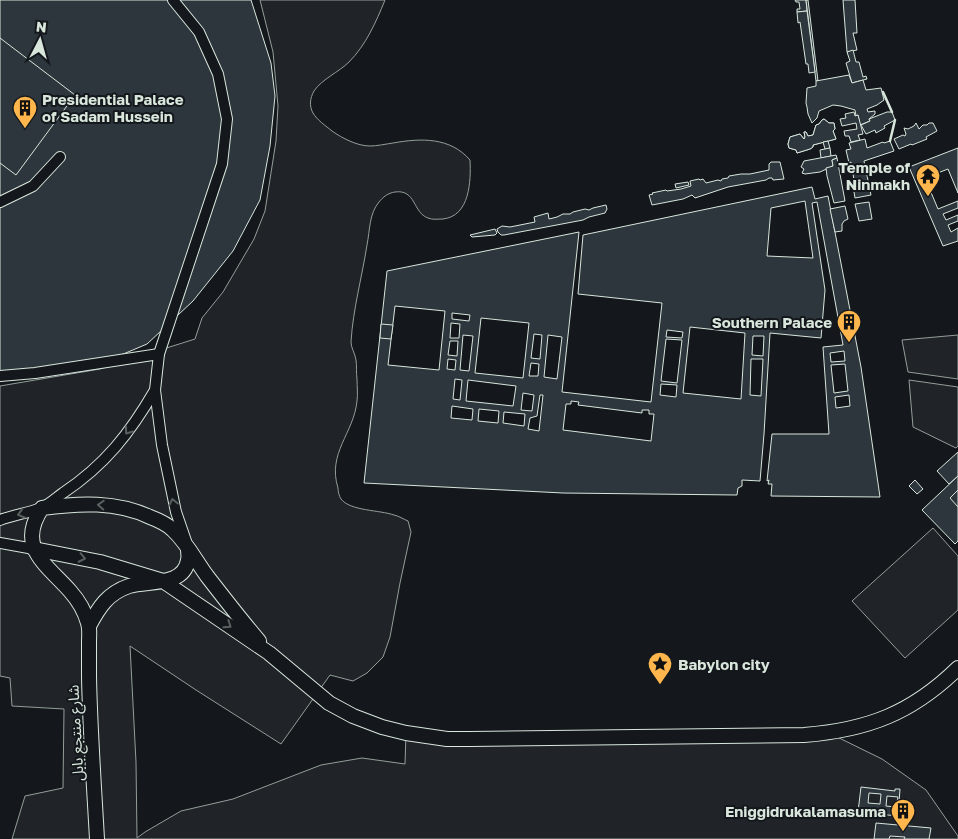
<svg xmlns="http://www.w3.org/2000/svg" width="958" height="839" font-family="'Golos Text','Noto Sans Arabic',sans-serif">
	<rect width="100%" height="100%" fill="#14181c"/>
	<g fill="#202428" stroke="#939e99">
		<path d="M260 0H385C376 22 366 45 349 62 339 72 322 79 314 91 310 98 309 106 313 113 317 120 326 126 332 131 342 138 357 146 370 146 377 146 386 144 393 143 421 138 450 137 470 160 471 181 470 216 443 219 438 219 432 220 428 218 413 213 416 189 395 192 388 193 383 197 379 202 369 214 370 230 367 245 362 277 353 309 351 342 351 348 355 353 356 360 357 366 356 373 357 379 357 386 358 394 357 401 354 433 327 453 338 488 338 491 339 496 341 499 350 511 380 510 394 515 399 516 403 519 408 521L411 532 400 583 390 637 383 657 367 673 353 681 330 675 281 744 196 690 130 646 136 762 137 838 145 832 181 811 233 799 321 765 362 758 405 764 406 733H829L882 759 926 790 958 836V839H12L25 796 63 788 64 709 12 706 10 678 0 676V386L100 369 195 339 202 318 223 292 254 239 265 211 276 141 278 106 273 52Z"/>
		<path d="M958 335V379L908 372 902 340Z"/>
		<path d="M909 380 958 387V446L956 448 913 427Z"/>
		<path d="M933 528 958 556V610L905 658 852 601Z"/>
	</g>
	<g fill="#2c363c" stroke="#d8e6dc" fill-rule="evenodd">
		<path d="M0 0H251L271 63 275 96 270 146 260 200 233 251 193 301 147 344 102 363 0 376Z"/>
		<path d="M795 0H806L807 11 797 12V9H800L799 2H796Z"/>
		<path d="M806 0H808L818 81H816Z"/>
		<path d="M843 0H855L857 33H853L857 50 847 52Z"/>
		<path d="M807 11 815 72 809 73 808 64H806L800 22 798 23 797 12Z"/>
		<path d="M0 38 75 95 16 175 0 163Z"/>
		<path d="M853 50 856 62H859L863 77 866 76 867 79 852 83 846 63 850 61 847 52Z"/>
		<path d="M849 75 852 83 863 80 866 90 881 88 884 100 877 105 867 109 868 112 875 111V114L869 119 870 121 860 125 858 115 856 116 855 110 841 106 833 105 819 111 817 118 812 123 808 114 807 107 806 103 807 88 816 86V81Z"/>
		<path d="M854 112 855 116 858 115 863 134 858 135 860 140 851 142 849 136H845L844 131 857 129 856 123 842 126 840 119 846 118 845 114Z"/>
		<path d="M887 112H892L895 120 884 126 885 128 876 133 875 130 866 134 861 125 870 121 869 119Z"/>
		<path d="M824 119 829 123H834L835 129 833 131 836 139 813 145V147L810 149 797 153 796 150 789 148 788 144 790 137 800 134 804 139 805 137 804 132H806L808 136 813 135 816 125 819 124 822 120ZM822 130 824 135 828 132 829 135 820 137 818 133Z"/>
		<path d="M824 119 829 123H834L835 129 833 131 836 139 813 145V147L810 149 797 153 796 150 789 148 788 144 790 137 800 134 804 139 805 137 804 132H806L808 136 813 135 816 125 819 124 822 120Z"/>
		<path d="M916 123 919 129 923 125H927L929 123H933L937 131 926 137 927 139 912 145 911 144 899 149 894 139 903 135 905 136 906 134 904 128 908 129 914 126Z"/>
		<path d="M865 139 867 148 883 142 884 143 890 141 894 151 864 161 871 195 855 198 853 186H855L851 162 849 163 846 150 851 149 849 143Z"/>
		<path d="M828 141 830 148 825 149 823 142Z"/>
		<path d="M830 148 831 156 821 158 820 150Z"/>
		<path d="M958 148V193L948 169 925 178 938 209 958 201V208L943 214 946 220 958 215V221L948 225 951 232 958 228V241L943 246 909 167Z"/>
		<path d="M836 155 837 158 832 160 833 166 820 172 805 174 802 173 804 169 801 167 804 161Z"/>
		<path d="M837 158 845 201 834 203 827 176 826 168 833 166 832 160Z"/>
		<path d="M771 162H780L784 179 773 180 772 178H769L766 180 728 187 695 198 692 195 683 199 652 205 649 195 653 194 652 193 666 190 667 191 681 189 691 186 690 181 699 179 700 180 703 179 706 183 718 180 721 181 722 179 728 178 729 176 741 174H750L769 170V164Z"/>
		<path d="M688 182 689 185 676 188 675 184Z"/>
		<path d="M812 187 815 199 828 196 861 367 880 497 771 496 772 484H768L769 480 767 481 772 434H829L823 347 843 345 817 202 812 203 825 290 821 338 770 333 764 434 760 481 742 480V486L738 488 737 495 563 493 364 483 387 271 579 232 562 392 651 402 662 303 578 294 583 235ZM805 201 813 258 767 256 771 208ZM395 306 445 311 439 370 388 365ZM452 313 470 315 469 321 452 319ZM481 318 529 323 523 378 475 373ZM451 323 460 324 459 338H450ZM690 327 745 333 741 399 683 393ZM667 330 683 332 682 338 666 337ZM534 334 542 335 540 359 531 358ZM463 335 473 336 469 371 460 370ZM548 335 562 337 557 379 544 377ZM753 336H764L763 356 752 355ZM666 339 682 340 677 383 661 381ZM450 341H458L457 356 448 355ZM844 351 845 361 831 362 830 353ZM448 359 456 360 455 370 447 369ZM751 359H763L761 396 750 395ZM531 363 539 364 538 376H529ZM845 364 848 391 834 393 831 365ZM455 379 462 380 460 400 453 399ZM468 380 516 386 513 406 466 401ZM661 384 677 385 676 397 660 395ZM523 393 534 395 532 411 521 410ZM540 395H543L539 431 528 429 530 418 537 416ZM849 395 850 406 836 408 835 397ZM571 401 579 402 578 405 642 413V410H649V414H654L651 441 563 430 566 404H571ZM452 406 473 409 472 420 451 418ZM479 409 499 411 498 423 478 421ZM504 412 525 414 524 426 503 423Z"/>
		<path d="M869 202 872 219 859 221 855 204Z"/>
		<path d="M606 205 607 209 605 213 589 217 583 220 504 235H501L498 232 497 229 502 226 510 227 535 222 534 217 548 213 549 219 557 217 563 214H570L573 212 585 209 589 210 593 208Z"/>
		<path d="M845 206 848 219 844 221 842 224V231L835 232 830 209Z"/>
		<path d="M495 229 497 233 495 235 472 237 470 235Z"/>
		<path d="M381 324 393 325 391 339 380 338Z"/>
		<path d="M958 452V476L949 484 937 471Z"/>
		<path d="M958 476V541L955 544 922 510Z"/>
		<path d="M915 480 923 489 917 494 909 486Z"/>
		<path d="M958 490V507L950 498Z"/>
		<path d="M861 787 895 791V789H900L898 816 858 812ZM869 793 881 794 880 804 868 803ZM887 796 898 797 896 807 886 806Z"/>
		<path d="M876 823 931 828 929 839H904L905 837 890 836 889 839H874Z"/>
	</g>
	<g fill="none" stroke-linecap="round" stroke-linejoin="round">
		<defs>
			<g id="street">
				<path d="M0 202 33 186 60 157"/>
				<path d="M159 354 222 164 227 119 218 74 199 32 173 0"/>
				<path d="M0 376 35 373 159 354 155 390 162 445 176 512 186 541"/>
				<path d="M0 520C13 515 28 513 41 508 49 505 56 498 63 493 105 465 130 433 155 390"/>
				<path d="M0 543 34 549"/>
			</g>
			<g id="secondary">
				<path d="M34 549 100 562 163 581 269 653 329 703 353 716 382 727 406 733 447 739H470L804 735C868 730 912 713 958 668"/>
				<path d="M89 626C99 607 108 593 129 586 148 580 184 587 188 560 189 557 188 552 188 549"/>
				<path d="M97 839C94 785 90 730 89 676 89 665 89 653 89 642 89 636 90 629 88 623 85 612 78 600 70 591 46 564 16 547 42 508 79 503 116 501 150 517 158 520 167 524 173 530 187 543 196 561 207 576 224 598 241 620 259 641"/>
			</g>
		</defs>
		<use href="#street" stroke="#d8e6dc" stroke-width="12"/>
		<use href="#secondary" stroke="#d8e6dc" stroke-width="16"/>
		<use href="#street" stroke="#14181c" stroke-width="10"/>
		<use href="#secondary" stroke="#14181c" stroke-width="14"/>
		<g stroke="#d8e6dc" stroke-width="2.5">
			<path d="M883 92 892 112"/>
			<path d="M890 141 895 120"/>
		</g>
	</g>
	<defs><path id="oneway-chevron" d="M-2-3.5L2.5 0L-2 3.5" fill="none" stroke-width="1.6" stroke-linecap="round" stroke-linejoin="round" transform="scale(1.25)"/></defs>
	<g stroke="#59605f">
		<use href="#oneway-chevron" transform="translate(128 431) rotate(126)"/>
		<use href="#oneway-chevron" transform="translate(173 502) rotate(-102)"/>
		<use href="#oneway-chevron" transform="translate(101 505) rotate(-177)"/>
		<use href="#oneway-chevron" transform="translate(21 514) rotate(164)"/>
		<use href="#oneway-chevron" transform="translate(82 558) rotate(12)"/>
		<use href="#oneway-chevron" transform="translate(228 625) rotate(34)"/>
	</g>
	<defs>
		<symbol id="building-pin" viewBox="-11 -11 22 30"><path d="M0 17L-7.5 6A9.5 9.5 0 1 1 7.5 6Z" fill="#ffb74d" stroke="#14181c"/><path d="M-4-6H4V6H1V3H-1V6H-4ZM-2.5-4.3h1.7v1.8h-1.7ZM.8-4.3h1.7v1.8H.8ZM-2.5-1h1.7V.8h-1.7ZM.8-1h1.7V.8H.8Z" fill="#111"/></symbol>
		<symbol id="temple-pin" viewBox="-11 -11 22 30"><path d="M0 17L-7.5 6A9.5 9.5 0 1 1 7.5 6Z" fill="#ffb74d" stroke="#14181c"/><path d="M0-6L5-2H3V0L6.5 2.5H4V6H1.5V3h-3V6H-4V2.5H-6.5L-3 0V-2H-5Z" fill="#111"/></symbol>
		<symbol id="sight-pin" viewBox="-11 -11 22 30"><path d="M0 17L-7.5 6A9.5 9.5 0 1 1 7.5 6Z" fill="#ffb74d" stroke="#14181c"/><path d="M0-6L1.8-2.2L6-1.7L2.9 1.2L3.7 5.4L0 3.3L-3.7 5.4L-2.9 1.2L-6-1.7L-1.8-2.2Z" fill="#111"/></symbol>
	</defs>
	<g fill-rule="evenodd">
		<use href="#building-pin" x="11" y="94" width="28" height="38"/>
		<use href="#temple-pin" x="914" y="162" width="28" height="38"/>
		<use href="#building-pin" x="835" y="308" width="28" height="38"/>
		<use href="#sight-pin" x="646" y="650" width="28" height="38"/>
		<use href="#building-pin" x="889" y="797" width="28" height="38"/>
	</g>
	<g text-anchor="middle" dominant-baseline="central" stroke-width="4" stroke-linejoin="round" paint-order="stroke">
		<g font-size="15" font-weight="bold" fill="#d8e6dc" stroke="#14181c" text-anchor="end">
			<text x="42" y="99" text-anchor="start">Presidential Palace<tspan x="42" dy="17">of Sadam Hussein</tspan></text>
			<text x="910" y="167">Temple of<tspan x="910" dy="17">Ninmakh</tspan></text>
			<text x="832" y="322">Southern Palace</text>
			<text x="678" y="664" text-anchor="start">Babylon city</text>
			<text x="886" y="811">Eniggidrukalamasuma</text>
		</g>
		<g font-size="15" fill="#d8e6dc" stroke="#14181c">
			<text transform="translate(75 733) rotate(-93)">شارع منتجع بابل</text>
		</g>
	</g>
	<g transform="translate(40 40) rotate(6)" stroke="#14181c" stroke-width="4" paint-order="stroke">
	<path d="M0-4L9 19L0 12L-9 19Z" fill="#d8e6dc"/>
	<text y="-8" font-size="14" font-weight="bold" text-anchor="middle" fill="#d8e6dc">N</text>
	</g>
</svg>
